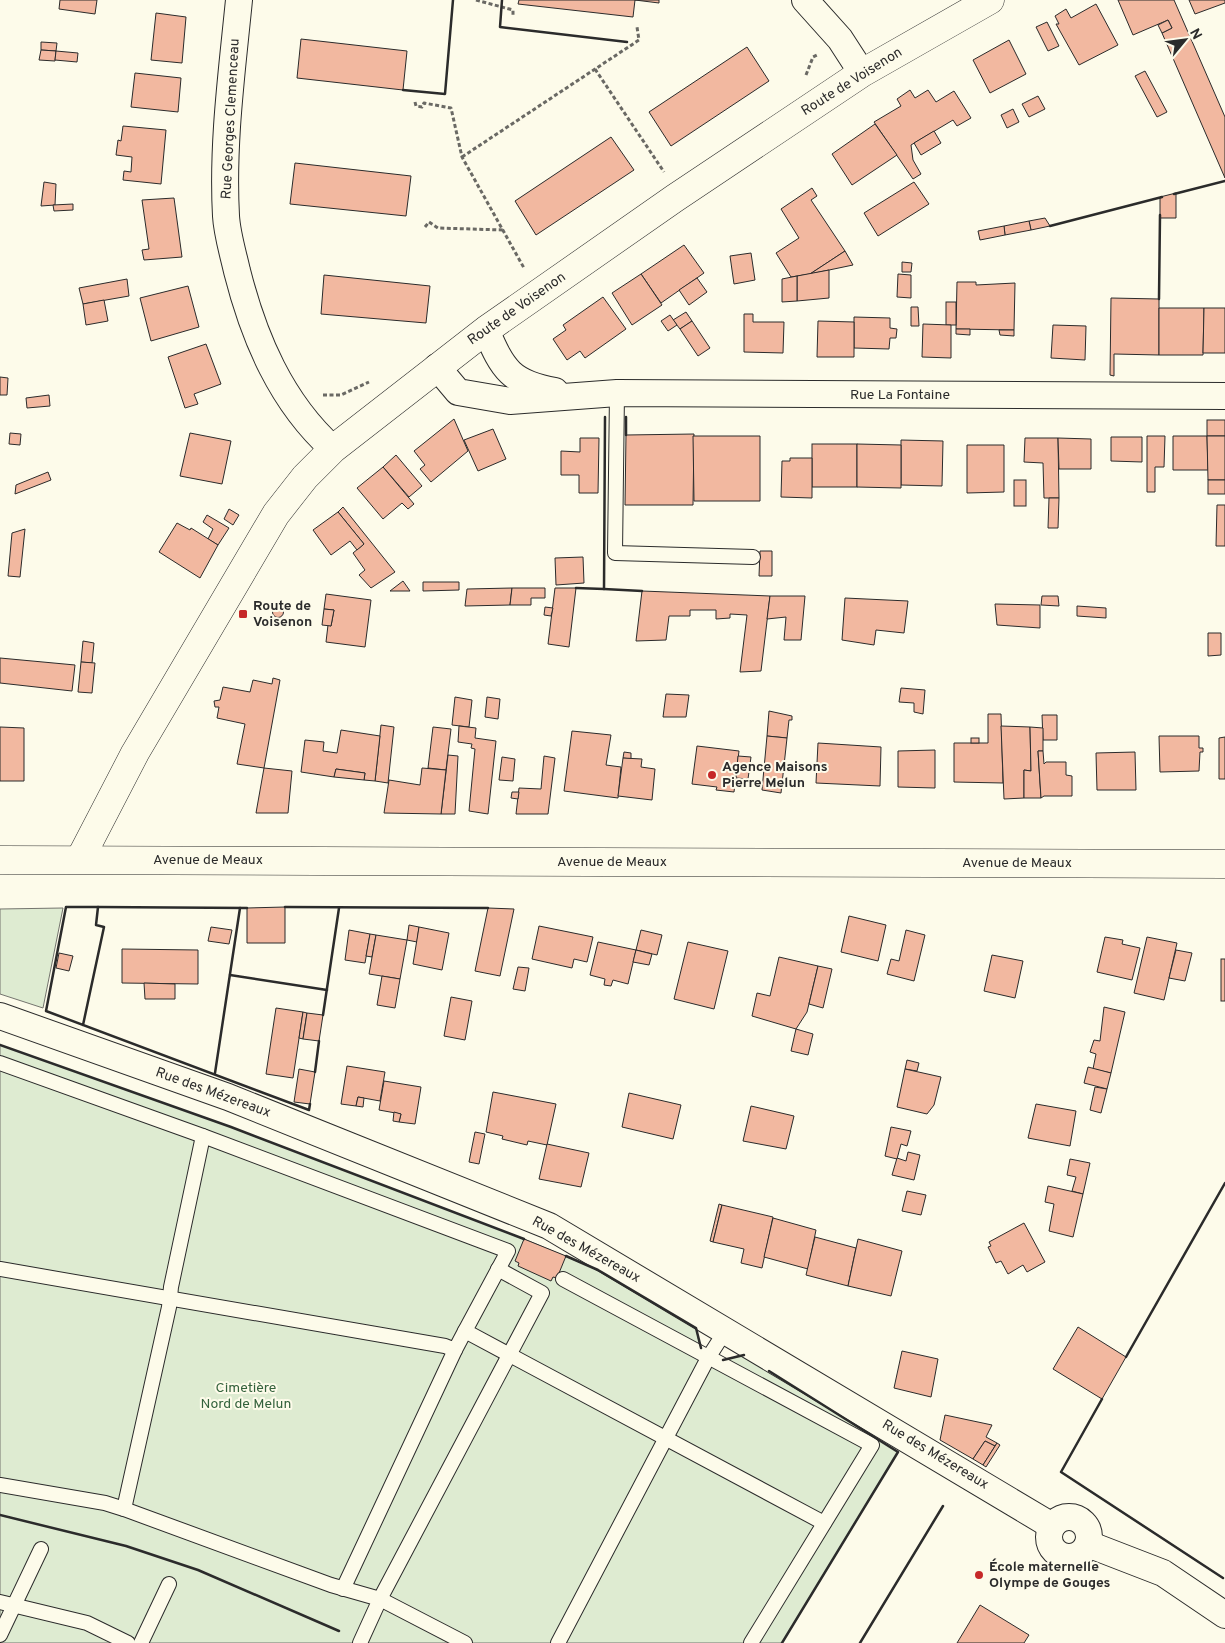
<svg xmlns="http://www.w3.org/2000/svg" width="1225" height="1643" font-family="Overpass,sans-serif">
	<rect width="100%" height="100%" fill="#fdfbea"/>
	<g fill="#deebd1" stroke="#74746e">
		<path d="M63 908 43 1008 0 994V909Z"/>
		<path d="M0 1045 231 1127 524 1239 598 1270 696 1328 700 1347 725 1361 742 1354 898 1452 782 1643H0Z"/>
	</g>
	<g fill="#f2b8a0" stroke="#2b2b2b">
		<path d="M60 0H97L95 14 59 9Z"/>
		<path d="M519 0H659V3L635 0 633 17 518 4Z"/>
		<path d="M1118 0H1174L1225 117V178L1162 33 1172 28 1168 20 1133 35Z"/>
		<path d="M1189 0H1225V3L1195 14Z"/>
		<path d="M1096 4 1118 45 1079 65 1056 24H1059L1055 16 1066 9 1071 18Z"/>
		<path d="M156 13 186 17 182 63 151 60Z"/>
		<path d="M1168 20 1172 28 1162 33 1158 25Z"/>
		<path d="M1047 22 1059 46 1048 51 1036 27Z"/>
		<path d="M301 39 407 51 403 90 297 78Z"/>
		<path d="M1009 40 1026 74 990 93 973 60Z"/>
		<path d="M41 42 57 43 56 51 41 50Z"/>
		<path d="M747 47 769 81 671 146 649 112Z"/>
		<path d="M41 50 56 51 55 61 39 60Z"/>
		<path d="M56 51 78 53 77 62 55 60Z"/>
		<path d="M1145 71 1167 112 1157 117 1135 76Z"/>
		<path d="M135 73 181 78 178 112 131 107Z"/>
		<path d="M910 90 915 98 928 90 936 102 954 91 971 118 957 126 953 120 911 145 913 160 921 174 913 179 874 122 901 106 897 99Z"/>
		<path d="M1038 96 1045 109 1029 117 1022 104Z"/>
		<path d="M1013 109 1019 122 1007 128 1001 115Z"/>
		<path d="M875 124 897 155 852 185 832 154Z"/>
		<path d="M123 126 166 130 161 184 123 180 124 171 131 172 132 157 116 155 118 140 121 141Z"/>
		<path d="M934 131 941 143 921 155 914 143Z"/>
		<path d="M611 137 634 170 536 235 515 201Z"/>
		<path d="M295 163 411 176 406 216 290 204Z"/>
		<path d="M44 182 56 184 55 205 41 206Z"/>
		<path d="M914 182 929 204 878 236 864 213Z"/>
		<path d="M812 188 817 196 811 200 845 251 810 274 791 277 776 253 799 238 781 209Z"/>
		<path d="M1176 193V218H1160V197Z"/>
		<path d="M174 198 182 257 144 260 142 250 149 249 142 200Z"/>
		<path d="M73 204V210L54 211 53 205Z"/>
		<path d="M1045 218 1050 226 1031 230 1029 221Z"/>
		<path d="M1029 221 1031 230 1005 235 1004 226Z"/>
		<path d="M1004 226 1005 235 980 240 978 231Z"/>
		<path d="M684 245 704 273 661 303 641 274Z"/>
		<path d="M845 251 853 265 810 274Z"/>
		<path d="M751 253 755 280 734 284 730 256Z"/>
		<path d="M902 262 912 263 911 272H902Z"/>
		<path d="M829 270V298L797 301V276Z"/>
		<path d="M641 274 662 305 632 325 612 293Z"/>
		<path d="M898 274 911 275V298L897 297Z"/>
		<path d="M324 275 430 286 426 323 321 314Z"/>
		<path d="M797 276V301L782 302V279Z"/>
		<path d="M697 278 707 292 689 305 679 290Z"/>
		<path d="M127 279 129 296 83 304 79 288Z"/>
		<path d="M957 282H976V285L1015 283 1014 330 956 329Z"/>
		<path d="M188 286 199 327 151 341 140 298Z"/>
		<path d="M603 297 626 329 585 358 580 351 567 360 553 339 566 330 563 325Z"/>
		<path d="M1111 298 1159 299V355L1114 354V376L1110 375Z"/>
		<path d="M104 300 108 321 86 325 83 304Z"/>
		<rect x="946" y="302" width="10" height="23"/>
		<path d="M911 307H918L919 326H911Z"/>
		<path d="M1159 308H1204L1203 355H1159Z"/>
		<path d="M1204 308H1225V353H1203Z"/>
		<path d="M686 312 692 321 680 329 673 320Z"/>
		<path d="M744 314H753V322H784L783 353 744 352Z"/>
		<path d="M670 315 677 325 668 331 661 321Z"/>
		<path d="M854 317 890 318V328L897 329 896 338H890L889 349 854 348Z"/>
		<path d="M692 321 710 348 698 356 680 329Z"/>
		<path d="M818 321 854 322V357H817Z"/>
		<path d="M923 324 951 325V358L922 357Z"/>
		<path d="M1053 325 1086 326 1085 360 1051 358Z"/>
		<path d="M956 329H970V335L956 334Z"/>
		<path d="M999 330H1014V336L1000 335Z"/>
		<path d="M206 344 221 384 194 394 198 404 185 408 168 357Z"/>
		<path d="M0 377 8 378 7 395H0Z"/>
		<path d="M49 395 50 406 27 408 26 398Z"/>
		<path d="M454 419 468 451 431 482 420 469 425 465 414 451Z"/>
		<rect x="1207" y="420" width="18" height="16"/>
		<path d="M493 429 506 459 478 471 464 440Z"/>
		<path d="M10 433 21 434 20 445 9 444Z"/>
		<path d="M190 433 231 441 222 484 180 476Z"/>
		<path d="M694 434 693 505H625L626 435Z"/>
		<path d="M693 436H760V501H694Z"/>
		<path d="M1147 436H1165L1164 467H1155V492H1147Z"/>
		<path d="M1173 436H1207L1208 470H1173Z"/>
		<path d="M1207 436H1225V480H1208Z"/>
		<path d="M1111 437H1142V462L1111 461Z"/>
		<path d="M580 438H599L598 493H579V475H561V451L580 452Z"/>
		<path d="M1025 438H1058L1059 498H1044L1043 463 1024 462Z"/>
		<path d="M1058 438 1091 439V469H1059Z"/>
		<path d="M901 440 943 441 942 486 901 485Z"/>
		<rect x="812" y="444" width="45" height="43"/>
		<path d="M857 444 901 445V488L857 487Z"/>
		<path d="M967 445H1004V492L967 493Z"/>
		<path d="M396 455 422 486 409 497 383 467Z"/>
		<path d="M790 458H812V498L781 497 782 461H790Z"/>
		<path d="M383 467 414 504 408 509 402 503 383 519 357 488Z"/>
		<path d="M48 472 51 480 15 494 16 485Z"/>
		<rect x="1014" y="480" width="12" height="26"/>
		<rect x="1208" y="480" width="17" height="14"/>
		<path d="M1049 498H1059L1058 528H1048Z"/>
		<path d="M1217 505H1225V546H1216Z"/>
		<path d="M343 507 395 572 371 588 359 575 365 570 353 553 364 544 338 512Z"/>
		<path d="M229 509 239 515 233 525 224 519Z"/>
		<path d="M338 512 364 544 357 550 350 541 331 555 313 530Z"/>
		<path d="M207 515 229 528 218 545 208 539 213 529 203 522Z"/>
		<path d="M177 523 190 530 191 528 218 545 200 578 159 552Z"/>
		<path d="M25 529 20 577 8 576 12 533Z"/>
		<path d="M760 551H772V576H759Z"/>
		<path d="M583 557 584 583 556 585 555 558Z"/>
		<path d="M403 581 410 591H390Z"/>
		<path d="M423 582H459V590L423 591Z"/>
		<path d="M512 588 510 605 465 606 467 589Z"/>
		<path d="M512 588H545V598H531V605H510Z"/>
		<path d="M555 588H576L569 647 548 644Z"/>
		<path d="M642 591 770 596 761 671 740 672 747 615 730 614V618L716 619V610H690V616H669L666 640 636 641Z"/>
		<path d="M326 594 371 600 365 647 326 642 328 625 331 626 334 610 324 609Z"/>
		<path d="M770 596H805L801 640H784L786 617 767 619Z"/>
		<path d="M1042 596H1058L1059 606 1041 605Z"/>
		<path d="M845 598 908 601 904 633 876 630 874 645 842 640Z"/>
		<path d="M995 604 1040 605V628L997 625Z"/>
		<path d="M1077 606 1106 608V618L1077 616Z"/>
		<circle cx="278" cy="612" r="5.5"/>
		<path d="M545 607 553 608 551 616 544 615Z"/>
		<path d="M324 609 334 610 331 626 322 625Z"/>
		<path d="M1208 633H1221V655L1208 656Z"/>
		<path d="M83 641 94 643 92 663 81 662Z"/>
		<path d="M0 658 75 665 72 691 0 683Z"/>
		<path d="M81 662 95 663 92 693 78 692Z"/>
		<path d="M273 678 280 680 264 768 237 764 245 724 217 718 219 707H215L214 701 220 700 223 687 250 692 253 680 272 684Z"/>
		<path d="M901 688 925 690 923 714 914 712V703L899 702Z"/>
		<path d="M666 694 689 695 686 717H663Z"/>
		<path d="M455 697 472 700 469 727 452 725Z"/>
		<path d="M487 697 500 699 498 719 485 717Z"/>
		<path d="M769 711 792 716V720H789L787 738 767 736Z"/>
		<path d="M988 714H1001L1003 783 954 782V743H988Z"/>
		<path d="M1042 715H1057V740H1043Z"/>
		<path d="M381 725 394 727 388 783 375 781Z"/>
		<path d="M459 726 476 728 475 738 496 741 488 814 469 811 475 749 471 748 472 744 458 742Z"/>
		<path d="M1001 726 1030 727 1031 771 1024 770V798L1004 799Z"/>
		<path d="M0 727 24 728V781H0Z"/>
		<path d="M433 727 451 729 446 770 428 768Z"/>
		<path d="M1030 727 1043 728V751H1038L1041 798H1024V770L1031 771Z"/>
		<path d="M341 730 380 736 375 781 364 780 365 773 336 769 334 777 301 772 305 740 324 742 323 751 337 753Z"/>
		<path d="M572 731 611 735 606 765 621 767 618 798 564 791Z"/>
		<path d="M767 736 787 738 781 793 762 790Z"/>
		<path d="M1159 736H1199V748H1203V752H1200L1199 771 1160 772Z"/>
		<path d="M1225 737V779H1219V738Z"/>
		<rect x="971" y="738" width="8" height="5"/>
		<path d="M818 743 881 747 880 786 816 783Z"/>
		<path d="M697 746 739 751 734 792 716 790 717 787 692 784Z"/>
		<path d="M935 750V788L898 787V751Z"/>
		<path d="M1038 751H1043L1044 764 1046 762H1066V775L1072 776V796H1044L1041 798Z"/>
		<path d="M624 752 631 753V759L623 758Z"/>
		<path d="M1135 752 1136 790H1097L1096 753Z"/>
		<path d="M448 755 458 756 455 814H441Z"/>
		<path d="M544 756 555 758 548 814H516L519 788 541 789Z"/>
		<path d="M738 756 751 757 748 779 736 778Z"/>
		<path d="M502 757 515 759 513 781 499 780Z"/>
		<path d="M623 758 642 759 641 767 655 769 652 800 618 796Z"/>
		<path d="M264 768 292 771 288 813H256Z"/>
		<path d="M422 768 446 770 441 814 384 813 389 780 420 785Z"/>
		<path d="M336 769 365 773 364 780 334 777Z"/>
		<path d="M512 792H519L518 799 511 798Z"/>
		<path d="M285 907V943H247V908Z"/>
		<path d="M488 908 514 909 500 976 475 971Z"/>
		<path d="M849 916 886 925 878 961 841 952Z"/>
		<path d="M409 925 419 927 417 942 407 940Z"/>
		<path d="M539 926 593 937 587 962 574 959 572 968 532 959Z"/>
		<path d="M211 927 232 930 229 944 208 941Z"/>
		<path d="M419 927 449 933 442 970 413 964Z"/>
		<path d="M349 930 370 934 365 963 345 960Z"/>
		<path d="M641 930 662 935 657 955 636 950Z"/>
		<path d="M906 930 925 935 914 981 887 974 891 959 899 961Z"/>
		<path d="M370 934 376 935 372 957 366 956Z"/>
		<path d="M376 935 407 940 400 979 369 974Z"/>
		<path d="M1105 937 1123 940 1122 944 1140 948 1132 980 1097 972Z"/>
		<path d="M1147 937 1177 943 1164 1000 1134 993Z"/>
		<path d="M598 942 636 950 628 984 613 980 611 986 604 985 605 979 590 975Z"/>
		<path d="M688 942 728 951 714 1009 674 999Z"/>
		<path d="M122 949 198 950V984L122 983Z"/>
		<path d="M636 950 652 954 649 965 633 962Z"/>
		<path d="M1176 950 1192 953 1185 981 1169 978Z"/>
		<path d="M59 953 73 956 69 971 56 968Z"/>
		<path d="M992 955 1023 961 1015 998 984 991Z"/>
		<path d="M779 957 818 966 807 1012 796 1029 752 1016 757 993 770 996Z"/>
		<rect x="1221" y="959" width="4" height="42"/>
		<path d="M818 966 832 969 823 1008 809 1004Z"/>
		<path d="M518 967 529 968 525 991 513 989Z"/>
		<path d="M382 976 400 979 395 1008 377 1005Z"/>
		<path d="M144 983 175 984V999H145Z"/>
		<path d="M451 997 472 1001 465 1040 444 1036Z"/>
		<path d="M1104 1007 1125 1012 1111 1073 1093 1069 1096 1054 1090 1052 1094 1040 1100 1041Z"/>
		<path d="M276 1008 303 1012 293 1078 266 1074Z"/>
		<path d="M303 1012 307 1013 303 1039 299 1038Z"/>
		<path d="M307 1013 323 1015 319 1041 303 1039Z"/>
		<path d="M796 1029 813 1034 808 1055 791 1051Z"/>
		<path d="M907 1060 919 1063 917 1071 905 1069Z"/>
		<path d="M347 1066 385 1072 380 1101 358 1097 356 1106 341 1104Z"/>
		<path d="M1088 1067 1111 1073 1107 1089 1084 1083Z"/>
		<path d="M299 1069 315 1072 310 1104 294 1102Z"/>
		<path d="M905 1069 941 1077 934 1105 927 1114 897 1107Z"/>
		<path d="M384 1081 421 1087 415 1124 399 1122 401 1114 379 1110Z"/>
		<path d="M1095 1087 1107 1089 1101 1113 1090 1110Z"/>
		<path d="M493 1092 556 1104 547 1145 528 1141 527 1145 502 1139 503 1136 486 1132Z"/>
		<path d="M629 1093 681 1105 673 1139 622 1127Z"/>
		<path d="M358 1097 364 1098 363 1107 356 1106Z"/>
		<path d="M1036 1104 1076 1111 1070 1146 1028 1138Z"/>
		<path d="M751 1106 794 1116 786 1149 743 1141Z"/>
		<path d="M394 1112 401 1114 399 1122 393 1121Z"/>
		<path d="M891 1127 911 1131 907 1146 901 1144 897 1159 885 1156Z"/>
		<path d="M475 1132 485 1134 479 1164 469 1162Z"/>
		<path d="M547 1144 589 1153 581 1187 539 1179Z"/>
		<path d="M908 1152 920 1155 914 1180 892 1175 897 1158 906 1161Z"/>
		<path d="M1070 1159 1090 1163 1083 1194 1072 1191 1076 1177 1067 1175Z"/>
		<path d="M1048 1186 1083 1194 1073 1237 1049 1231 1054 1204 1045 1202Z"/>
		<path d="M907 1191 926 1195 921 1215 902 1211Z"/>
		<path d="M719 1204 722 1205 713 1242 710 1241Z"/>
		<path d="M722 1205 773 1217 762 1268 741 1263 744 1249 713 1242Z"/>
		<path d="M773 1218 816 1230 808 1269 764 1257Z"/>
		<path d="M1024 1223 1045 1262 1027 1272 1023 1265 1008 1274 1001 1261 996 1263 988 1247 991 1246 989 1242Z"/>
		<path d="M815 1237 856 1248 848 1286 806 1275Z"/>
		<path d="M524 1239 566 1256 557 1278 553 1277 551 1281 518 1266 519 1263 515 1261Z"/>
		<path d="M858 1239 902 1251 891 1296 848 1286Z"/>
		<path d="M1078 1327 1126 1357 1102 1399 1053 1369Z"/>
		<path d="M902 1351 938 1359 931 1397 894 1388Z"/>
		<path d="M945 1415 992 1425 986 1437 997 1443 995 1446 985 1441 973 1459 940 1440Z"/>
		<path d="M985 1441 995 1446 983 1465 973 1459Z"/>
		<path d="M997 1443 1000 1445 986 1467 983 1465Z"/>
		<path d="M980 1605 1029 1635 1024 1643H957Z"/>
	</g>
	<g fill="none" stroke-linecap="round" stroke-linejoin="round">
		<defs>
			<g id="service">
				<path d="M617 393 615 553 753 557"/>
				<path d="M0 1063 203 1136 508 1251 465 1331 824 1523"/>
				<path d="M0 1269 445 1346 455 1350 465 1331"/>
				<path d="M563 1279 872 1445 751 1643"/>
				<path d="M0 1485 105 1503 124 1509 331 1585 380 1599 465 1643"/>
				<path d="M124 1509 169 1307 171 1287 203 1136"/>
				<path d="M343 1589 455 1350"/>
				<path d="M0 1602 87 1623 128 1643"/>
				<path d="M0 1635 41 1549"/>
				<path d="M141 1643 169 1584"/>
				<path d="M360 1643 380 1599 542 1293 498 1269"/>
				<path d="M558 1643 708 1358 726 1330"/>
			</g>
			<g id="minor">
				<path d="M239 0C232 71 222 144 226 216 227 234 233 253 237 271 254 338 281 402 333 449"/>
				<path d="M805 0 840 39 862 73"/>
				<path d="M486 330C503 370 511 383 555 391"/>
				<path d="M437 367 458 392 510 401 617 393 1225 396"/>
				<path d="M0 1016 228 1097 549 1226 1052 1526"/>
				<circle cx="1069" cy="1537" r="20"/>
				<path d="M1088 1544 1163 1573 1225 1615"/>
			</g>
			<path id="tertiary" d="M80 859 135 753 276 514 305 477 333 449 486 330 675 198 862 73 990 0"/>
			<path id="secondary" d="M0 860 1225 864"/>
		</defs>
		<use href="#service" stroke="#2b2b2b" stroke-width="16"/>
		<use href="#minor" stroke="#2b2b2b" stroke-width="28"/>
		<use href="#tertiary" stroke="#2b2b2b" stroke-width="29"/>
		<use href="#secondary" stroke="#2b2b2b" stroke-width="29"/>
		<g stroke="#6a6964" stroke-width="3" stroke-dasharray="4 2.5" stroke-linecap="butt">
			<path d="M476 0 513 10V16"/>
			<path d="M595 69 664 172"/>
			<path d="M806 75 813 57 817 55"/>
			<path d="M415 102 416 106 422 107 424 103 451 108 462 157 524 268"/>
			<path d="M462 157 639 40 637 27"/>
			<path d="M425 227 429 222 438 228 503 230"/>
			<path d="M323 395H341L369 382"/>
		</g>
		<use href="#service" stroke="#fdfbea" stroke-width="14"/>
		<use href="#minor" stroke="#fdfbea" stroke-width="26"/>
		<use href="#tertiary" stroke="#fdfbea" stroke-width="28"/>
		<use href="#secondary" stroke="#fdfbea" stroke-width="28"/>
		<g stroke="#2b2b2b" stroke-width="2.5">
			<path d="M502 0 500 27 627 42"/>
			<path d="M403 90 445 94 453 0"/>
			<path d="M1174 194 1225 181"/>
			<path d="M1050 226 1162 197"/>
			<path d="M1159 299 1160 215"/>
			<path d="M626 435V417"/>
			<path d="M576 588 604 589 605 417"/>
			<path d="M604 589 642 591"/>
			<path d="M98 907 247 908"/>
			<path d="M285 907 488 908"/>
			<path d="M230 975 327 990"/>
			<path d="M323 1015 339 908"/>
			<path d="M83 1025 104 927 96 925 98 907H66L46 1011 309 1110 310 1104"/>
			<path d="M0 1045 231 1127 524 1239"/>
			<path d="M315 1072 319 1041"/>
			<path d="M215 1073 240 908"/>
			<path d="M566 1256 598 1270 696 1328 701 1348"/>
			<path d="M1126 1357 1225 1183"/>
			<path d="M723 1360 744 1355"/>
			<path d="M769 1371 898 1452 782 1643"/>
			<path d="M1102 1399 1061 1472 1223 1578"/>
			<path d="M0 1515 126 1546 198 1570 339 1631"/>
			<path d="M860 1643 943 1506"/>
		</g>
	</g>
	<g fill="#c62828" stroke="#fdfbea" stroke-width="2">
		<rect x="238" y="609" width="10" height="10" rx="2.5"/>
		<circle cx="712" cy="775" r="5"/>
		<circle cx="979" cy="1575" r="5"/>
	</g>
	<g text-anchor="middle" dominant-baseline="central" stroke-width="4" stroke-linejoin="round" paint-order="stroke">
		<g font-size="14" fill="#2b2b2b" stroke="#fdfbea">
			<text transform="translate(852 82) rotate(-32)">Route de Voisenon</text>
			<text transform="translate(231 119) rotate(-87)">Rue Georges Clemenceau</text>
			<text transform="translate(517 309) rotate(-35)">Route de Voisenon</text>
			<text x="900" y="395">Rue La Fontaine</text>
			<text x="208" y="860">Avenue de Meaux</text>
			<text x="612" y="862">Avenue de Meaux</text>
			<text x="1017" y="863">Avenue de Meaux</text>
			<text transform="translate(213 1093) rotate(20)">Rue des Mézereaux</text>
			<text transform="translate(586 1250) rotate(29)">Rue des Mézereaux</text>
			<text transform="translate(935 1455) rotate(31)">Rue des Mézereaux</text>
		</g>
		<g font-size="14" font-weight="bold" fill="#2b2b2b" stroke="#fdfbea" text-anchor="start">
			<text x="253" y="606">Route de<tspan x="253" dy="16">Voisenon</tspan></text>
			<text x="722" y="767">Agence Maisons<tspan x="722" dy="16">Pierre Melun</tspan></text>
			<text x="989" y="1567">École maternelle<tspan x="989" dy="16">Olympe de Gouges</tspan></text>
		</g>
		<g font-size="14" fill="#34623c" stroke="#fdfbea">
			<text x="246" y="1388">Cimetière<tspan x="246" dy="16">Nord de Melun</tspan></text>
		</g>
	</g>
	<g transform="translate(1185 40) rotate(61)" stroke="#fdfbea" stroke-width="4" paint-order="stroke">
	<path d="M0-4L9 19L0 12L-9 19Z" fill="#2b2b2b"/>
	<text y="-8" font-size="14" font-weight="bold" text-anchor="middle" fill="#2b2b2b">N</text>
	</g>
</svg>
